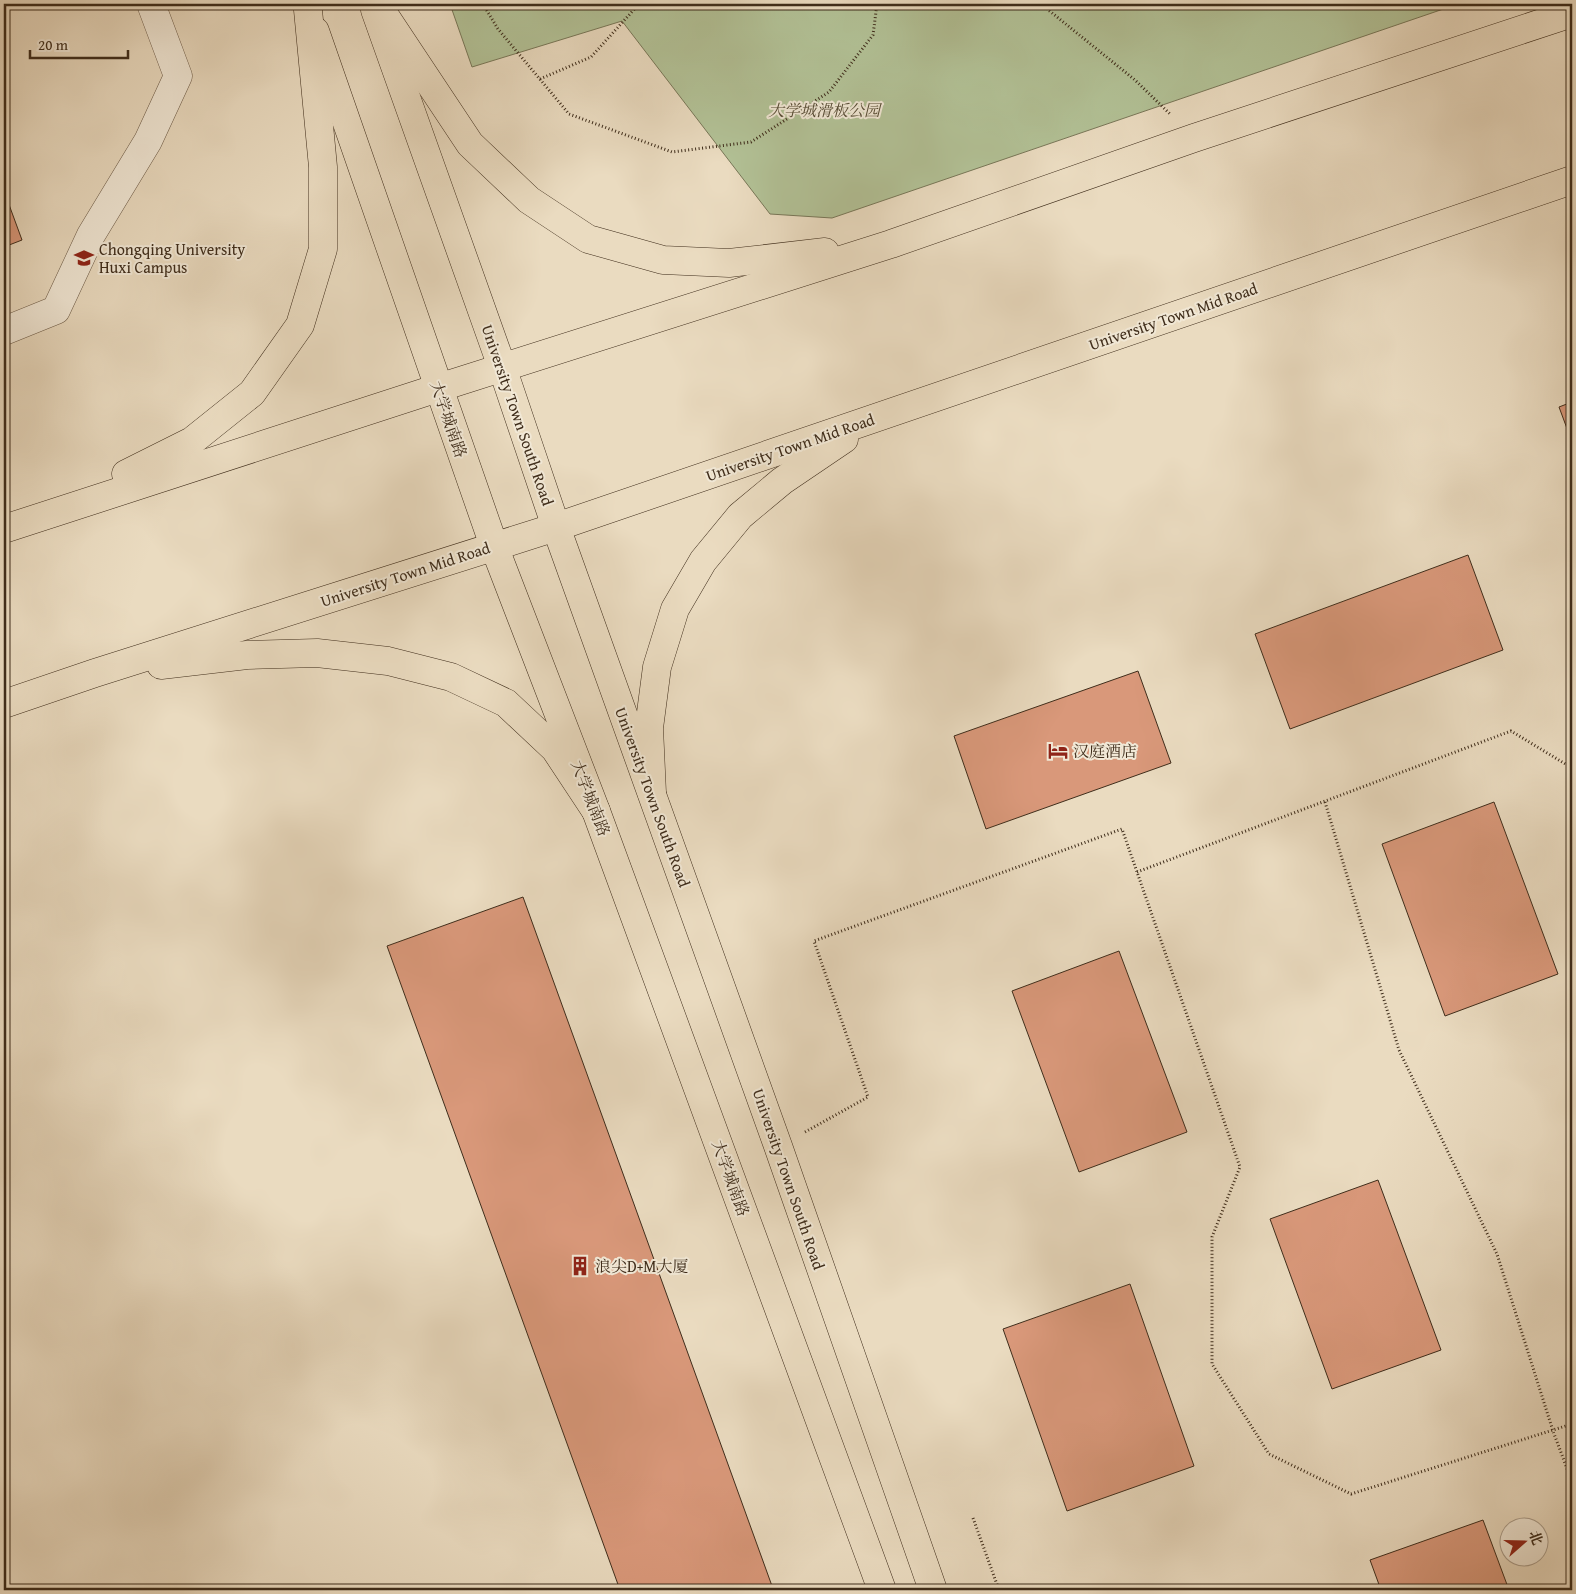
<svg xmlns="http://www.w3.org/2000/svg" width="1576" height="1594" font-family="'Gentium Book Plus','Noto Serif SC',serif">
	<rect width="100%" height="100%" fill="#eadbc0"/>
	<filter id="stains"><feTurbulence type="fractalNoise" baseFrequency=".004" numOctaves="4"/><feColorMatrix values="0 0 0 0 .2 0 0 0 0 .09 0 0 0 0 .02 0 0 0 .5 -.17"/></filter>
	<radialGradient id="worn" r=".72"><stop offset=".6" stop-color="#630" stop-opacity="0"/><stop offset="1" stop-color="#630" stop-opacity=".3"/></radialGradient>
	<path fill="#b2c196" stroke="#787758" d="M450 4H1458L832 218 770 214 622 21 472 67Z"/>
	<g fill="#d9987a" stroke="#3f2d1b">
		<path d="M4 191 22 240 4 247Z"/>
		<path d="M1572 402V442L1559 407Z"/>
		<path d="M1468 555 1503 650 1290 729 1255 634Z"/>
		<path d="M1138 671 1171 763 986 829 954 736Z"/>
		<path d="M1494 802 1558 974 1445 1016 1382 844Z"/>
		<path d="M523 897 772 1586 761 1590H620L387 946Z"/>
		<path d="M1119 951 1187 1132 1079 1172 1012 991Z"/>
		<path d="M1378 1180 1441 1350 1332 1389 1270 1219Z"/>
		<path d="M1130 1284 1194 1466 1067 1511 1003 1329Z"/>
		<path d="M1483 1520 1509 1590H1381L1370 1560Z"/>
	</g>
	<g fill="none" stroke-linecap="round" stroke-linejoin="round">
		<defs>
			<path id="minor" d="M4 331 56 310 91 235 148 141 178 76 151 4"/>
			<g id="major">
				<path d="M375 10 502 367 556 527 778 1146 933 1590"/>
				<path d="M315 31 494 546 596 811 882 1590"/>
			</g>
			<g id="highway">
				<path d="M377 4 470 144 529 200 588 239 663 260 729 263 825 252"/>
				<path d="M126 474 192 441 252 393 300 325 323 249V167L308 10"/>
				<path d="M4 529 438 388 891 244 1194 138 1572 13"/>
				<path d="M161 665 247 655 317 653 388 661 451 677 506 703 555 749 596 811"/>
				<path d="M4 704 95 673 556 527 1572 180"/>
				<path d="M652 793 649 728 657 667 675 609 703 561 740 516 782 481 844 439"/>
			</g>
		</defs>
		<use href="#minor" stroke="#6a5844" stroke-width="29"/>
		<use href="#major" stroke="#3f2d1b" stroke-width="29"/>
		<use href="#highway" stroke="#3f2d1b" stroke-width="29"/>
		<g stroke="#3f2d1b" stroke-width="3" stroke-dasharray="1 2.5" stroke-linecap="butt">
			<path d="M483 4 498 29 569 114 672 152 751 142 829 92 873 35 877 4"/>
			<path d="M1041 4 1135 80 1170 114"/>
			<path d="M540 79 591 57 639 4"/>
			<path d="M1325 802 1399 1050 1497 1254 1553 1431 1572 1482"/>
			<path d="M1137 872 1511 731 1572 768"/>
			<path d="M805 1132 868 1097 814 941 1122 829 1240 1167 1212 1237V1364L1269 1454 1351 1494 1572 1424"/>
			<path d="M973 1518 999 1590"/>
		</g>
		<use href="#minor" stroke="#f1e8d6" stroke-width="28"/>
		<use href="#major" stroke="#eadbc0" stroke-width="28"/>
		<use href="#highway" stroke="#eadbc0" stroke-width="28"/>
	</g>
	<defs>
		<symbol id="university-bare" viewBox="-9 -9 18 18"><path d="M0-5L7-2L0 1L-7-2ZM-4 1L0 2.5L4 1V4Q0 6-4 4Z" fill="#8f2418" stroke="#f1e8d6" stroke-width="2.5" paint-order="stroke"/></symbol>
		<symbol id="hotel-bare" viewBox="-9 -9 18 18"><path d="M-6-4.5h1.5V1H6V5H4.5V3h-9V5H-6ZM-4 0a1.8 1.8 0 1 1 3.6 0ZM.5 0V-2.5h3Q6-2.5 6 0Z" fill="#8f2418" stroke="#f1e8d6" stroke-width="2.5" paint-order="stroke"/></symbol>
		<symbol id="building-bare" viewBox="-9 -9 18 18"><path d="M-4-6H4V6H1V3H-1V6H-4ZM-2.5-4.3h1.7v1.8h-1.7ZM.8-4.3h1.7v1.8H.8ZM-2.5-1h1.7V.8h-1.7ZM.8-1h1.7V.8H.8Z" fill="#8f2418" stroke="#f1e8d6" stroke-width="2.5" paint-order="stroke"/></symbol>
	</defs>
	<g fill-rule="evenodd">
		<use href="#university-bare" x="70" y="244" width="28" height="28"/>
		<use href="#hotel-bare" x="1044" y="737" width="28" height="28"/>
		<use href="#building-bare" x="566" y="1252" width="28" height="28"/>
	</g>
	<g text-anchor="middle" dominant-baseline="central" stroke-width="4" stroke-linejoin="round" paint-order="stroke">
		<g font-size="16" font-style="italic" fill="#564b34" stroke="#f1e8d6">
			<text x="824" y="110">大学城滑板公园</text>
		</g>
		<g font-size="16" fill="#3f2d1b" stroke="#f1e8d6" text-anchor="start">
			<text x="99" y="249">Chongqing University<tspan x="99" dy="18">Huxi Campus</tspan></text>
			<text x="1073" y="751">汉庭酒店</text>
			<text x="595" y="1266">浪尖D+M大厦</text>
		</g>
		<g font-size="16" fill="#3f2d1b" stroke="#f1e8d6">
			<text transform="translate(1173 316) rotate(-19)">University Town Mid Road</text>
			<text transform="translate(518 415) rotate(71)">University Town South Road</text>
			<text transform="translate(449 419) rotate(71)">大学城南路</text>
			<text transform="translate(790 447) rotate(-19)">University Town Mid Road</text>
			<text transform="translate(405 574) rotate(-18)">University Town Mid Road</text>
			<text transform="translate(653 797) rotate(70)">University Town South Road</text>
			<text transform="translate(591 798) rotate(69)">大学城南路</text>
			<text transform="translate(731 1178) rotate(70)">大学城南路</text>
			<text transform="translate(789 1179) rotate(71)">University Town South Road</text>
		</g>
	</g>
	<rect width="1576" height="1594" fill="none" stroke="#eadbc0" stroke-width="20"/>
	<rect x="5" y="5" width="1566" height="1584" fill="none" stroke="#3f2d1b" stroke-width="2.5"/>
	<rect x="10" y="10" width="1556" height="1574" fill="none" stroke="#3f2d1b"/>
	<g transform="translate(1524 1542) rotate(70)"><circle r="24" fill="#f1e8d6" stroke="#aa9d8b"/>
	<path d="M0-4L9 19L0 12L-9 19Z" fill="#8f2418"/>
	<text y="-8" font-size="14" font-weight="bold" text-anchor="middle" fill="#3f2d1b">北</text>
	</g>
	<path d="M30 50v8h98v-8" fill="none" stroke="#3f2d1b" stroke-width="2.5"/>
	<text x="38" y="50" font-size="15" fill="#3f2d1b" stroke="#f1e8d6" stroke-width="4" paint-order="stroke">20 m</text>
	<rect width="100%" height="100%" filter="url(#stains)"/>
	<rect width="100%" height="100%" fill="url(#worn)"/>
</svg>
